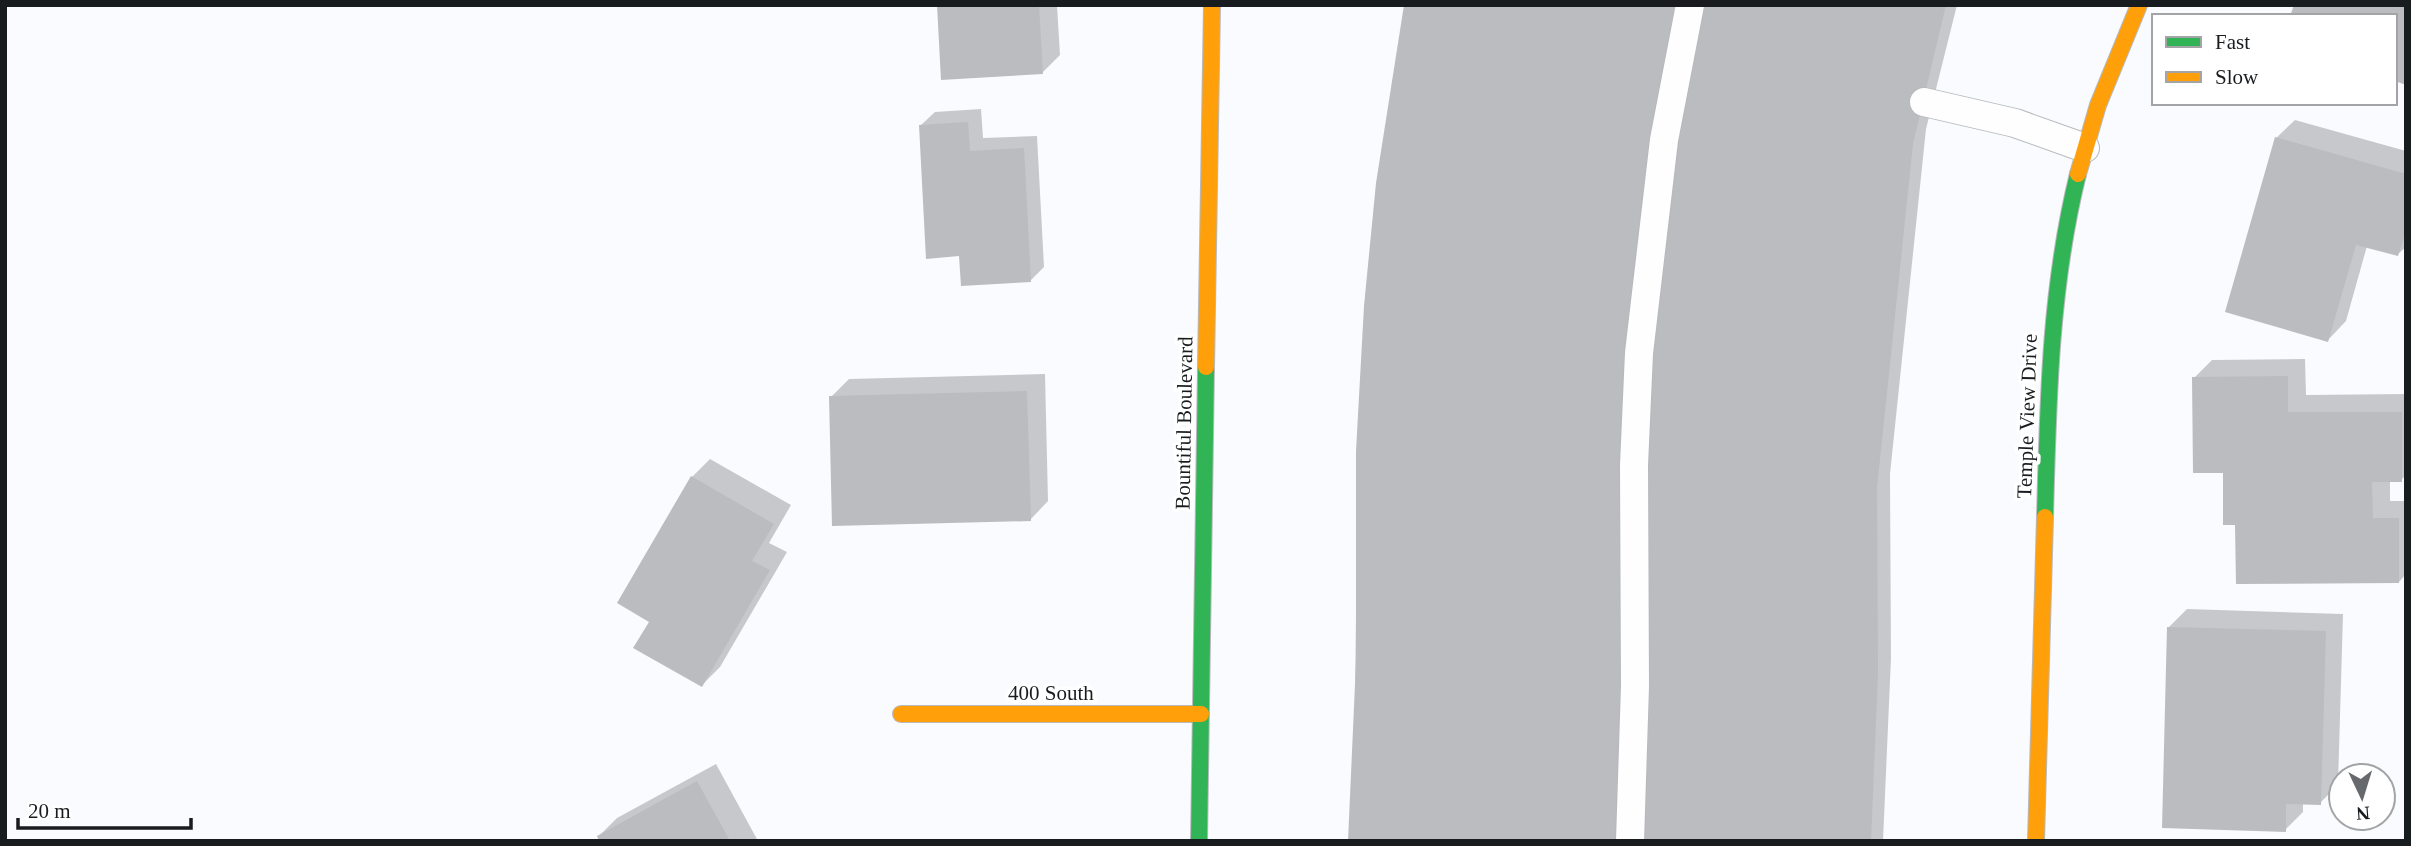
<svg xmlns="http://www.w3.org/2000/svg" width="2411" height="846" font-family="Georgia,serif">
	<rect width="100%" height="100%" fill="#f9fbfe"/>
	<g fill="#0003">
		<path d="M939 5H1057L1060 55 1042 73Z"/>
		<path d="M1406 5H1957L1926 129 1890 474 1891 658 1883 841H1350L1354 777 1358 451Z"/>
		<path d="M981 109 983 138 1037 136 1044 267 1030 281 960 255 921 125 935 112Z"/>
		<path d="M2295 120 2406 151V247L2398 254 2367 246 2346 321 2328 340 2276 138Z"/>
		<path d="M2305 359 2306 395 2406 394V475L2401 480H2390V501H2406V574L2399 582 2237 523 2225 471 2194 378 2212 360Z"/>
		<path d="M1045 374 1048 501 1030 520 831 397 849 379Z"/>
		<path d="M710 459 791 505 769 543 787 552 720 667 702 685 651 621 692 477Z"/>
		<path d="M2187 609 2343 614 2338 785 2320 803H2303V812L2285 830 2169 627Z"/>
		<path d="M716 764 758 841H601L599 836 617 818Z"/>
	</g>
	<g fill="#babcbf">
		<path d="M937 5H1039L1043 74 941 80Z"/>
		<path d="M1404 5H1946L1913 144 1877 488 1878 673 1871 841H1348L1356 662V451L1364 306 1376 183Z"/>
		<path d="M2294 5H2406V85L2395 81V16H2290Z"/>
		<path d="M968 122 970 151 1024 148 1031 282 961 286 959 256 926 259 919 125Z"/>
		<path d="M2275 137 2406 174V231L2398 256 2356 245 2328 342 2225 312Z"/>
		<path d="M2288 376V412H2402V482H2372L2373 518H2399V583L2236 584 2235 525H2223V473H2193L2192 377Z"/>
		<path d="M1027 391 1031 521 832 526 829 396Z"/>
		<path d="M691 476 774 524 752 561 770 570 702 687 633 648 649 622 617 603Z"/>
		<path d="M2167 627 2326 631 2321 805 2286 804V832L2162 828Z"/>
		<path d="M697 781 730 841H599L597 836Z"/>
	</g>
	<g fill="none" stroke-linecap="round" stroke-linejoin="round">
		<defs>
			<g id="lane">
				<path d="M1924 102 2015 123 2085 148"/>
				<path d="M1630 841 1635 686 1634 465 1639 353 1664 140 1690 5"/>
			</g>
			<g id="fast">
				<path d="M2045 517C2048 401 2050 287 2078 174"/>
				<path d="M1199 841 1206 367"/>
			</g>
			<g id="slow">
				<path d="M2078 174 2098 105 2139 5"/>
				<path d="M1206 367 1212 5"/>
				<path d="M901 714H1201"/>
				<path d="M2036 841 2045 517"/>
			</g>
		</defs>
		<use href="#lane" stroke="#b7b9bc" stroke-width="30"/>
		<use href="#fast" stroke="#b7b9bc" stroke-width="18"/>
		<use href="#slow" stroke="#b7b9bc" stroke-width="18"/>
		<use href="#lane" stroke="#fefeff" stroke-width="28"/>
		<use href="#fast" stroke="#30b455" stroke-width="16"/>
		<use href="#slow" stroke="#ff9f0a" stroke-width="16"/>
	</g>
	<g text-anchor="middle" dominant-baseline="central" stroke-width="7" stroke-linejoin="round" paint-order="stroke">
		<g font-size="21" fill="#191c1f" stroke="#fff">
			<text transform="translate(2027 416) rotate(-88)">Temple View Drive</text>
			<text transform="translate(1184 423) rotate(-89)">Bountiful Boulevard</text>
			<text x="1051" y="693">400 South</text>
		</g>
	</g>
	<rect width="2411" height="846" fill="none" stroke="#191c1f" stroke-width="14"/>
	<rect x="2152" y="14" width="245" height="91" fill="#ffffff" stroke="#a3a4a5" stroke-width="2"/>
	<rect x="2166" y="37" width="35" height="10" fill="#30b455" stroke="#a3a4a5" stroke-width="2"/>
	<text x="2215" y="49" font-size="21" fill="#191c1f">Fast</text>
	<rect x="2166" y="72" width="35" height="10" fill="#ff9f0a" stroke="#a3a4a5" stroke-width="2"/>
	<text x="2215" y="84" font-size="21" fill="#191c1f">Slow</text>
	<g transform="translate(2362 797) rotate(176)"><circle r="33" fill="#ffffff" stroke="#a3a4a5" stroke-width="2"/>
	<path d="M0-5L12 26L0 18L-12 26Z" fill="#676a6d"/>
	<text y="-10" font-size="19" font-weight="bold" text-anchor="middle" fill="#191c1f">N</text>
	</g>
	<path d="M18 818v10h173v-10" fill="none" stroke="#191c1f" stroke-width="3.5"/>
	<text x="28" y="818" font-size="21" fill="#191c1f" stroke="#ffffff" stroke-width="5" paint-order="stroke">20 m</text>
</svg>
